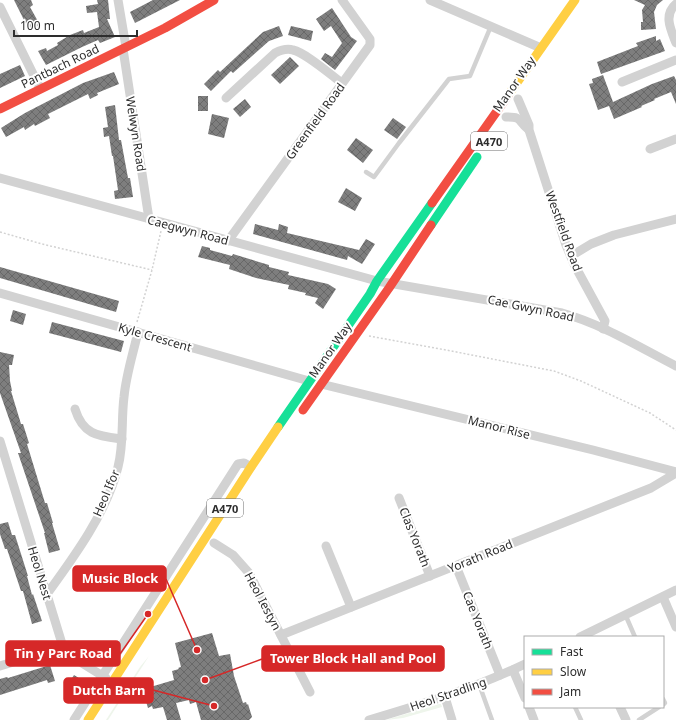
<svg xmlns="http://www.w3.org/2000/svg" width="676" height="720" font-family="'Noto Sans',sans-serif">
	<defs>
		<pattern id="building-cross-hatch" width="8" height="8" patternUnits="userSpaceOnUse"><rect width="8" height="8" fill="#7e7e7e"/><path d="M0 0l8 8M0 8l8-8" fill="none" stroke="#686868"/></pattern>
	</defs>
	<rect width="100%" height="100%" fill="#fff"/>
	<g fill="#eef5eb">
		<path d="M149 656 108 720H106L140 667Z"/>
		<path d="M439 704H441L442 707 403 718 386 720Z"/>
	</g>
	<g fill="url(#building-cross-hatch)">
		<path d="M14 0H31L33 5 30 7 40 25 29 30Z"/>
		<path d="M97 0H108L110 19H107L115 37 100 43 98 40 82 47 46 65 38 51 46 48 47 51 58 45 57 43 70 35 83 30 84 33 99 27 97 12 87 13 86 6 98 4Z"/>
		<path d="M153 0H180L135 23 130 12Z"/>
		<path d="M634 0H663L657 5 654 12 656 29 641 30V22H643L642 10 645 5Z"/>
		<path d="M332 8 351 37 357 41 335 70 321 59 325 53 332 57 342 43 331 26 324 31 316 19Z"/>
		<path d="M279 26 283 36 269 41 233 73 231 71 211 91 204 84 218 70 220 72 263 32Z"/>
		<path d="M291 26 313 31 311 41 288 35Z"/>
		<path d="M656 36V41L660 39 665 51 601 74 597 62 638 46 636 43Z"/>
		<path d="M290 57 299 66 280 84 271 75Z"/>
		<path d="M20 65 25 76 0 88V74Z"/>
		<path d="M114 72 119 84 97 93 98 95 90 99 88 94 48 114 50 118 35 126 34 124 25 130 24 127 6 137 1 128 25 113 83 83Z"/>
		<path d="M603 75 613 102 652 84 674 76 676 80V104L671 92 654 99 655 100 641 106 642 107 614 119 609 106 598 110 589 84 593 83 592 79Z"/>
		<rect x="198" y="96" width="10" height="15"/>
		<path d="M245 99 251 107 240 117 233 109Z"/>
		<path d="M115 105 119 140H121L128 178H130L133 197 115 199 114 191 118 190 113 156H112L109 136 104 137 103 128 108 127 105 107Z"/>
		<path d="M212 114 229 118 224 138 208 134Z"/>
		<path d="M393 118 406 127 397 139 384 130Z"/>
		<path d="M356 138 373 150 363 163 347 150Z"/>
		<path d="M346 188 362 198 355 211 338 202Z"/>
		<path d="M255 224 278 230 279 224 288 227 287 233 359 250 366 239 375 244 362 264 348 256 347 260 253 234Z"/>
		<path d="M202 246 210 248V250L232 256 233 254 269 265V267L289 272 288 275 328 284 336 289 323 309 315 303 318 298 305 295 306 293 288 289 289 285 256 278 229 269 230 265 198 257Z"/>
		<path d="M0 267 119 301 116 312 0 278Z"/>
		<path d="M13 310 26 314 23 325 10 321Z"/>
		<path d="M52 322 124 341 121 352 49 333Z"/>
		<path d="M0 352 14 355 12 365H9L10 381 12 391H11L21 424H23L29 443 27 444 45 503H47L53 523H52L60 550 49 553 44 533H45L18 453H21L0 393Z"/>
		<path d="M8 522 12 535H15L28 576H27L32 595 33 594 42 621 32 624 23 591H21L7 549H5L0 534V524Z"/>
		<path d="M212 633 219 656 230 654 234 676 243 703 246 702 247 705 248 704 252 717 249 720H201L196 702 190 704 189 700 176 703 181 720H167L163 707 153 709 152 706 148 708 144 695 148 694 147 688 174 680 172 671 179 669 178 668 181 667 175 643Z"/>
		<path d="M50 665 55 681 48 683 47 680 0 695V679L7 677 8 678Z"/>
		<path d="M74 675 85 682 76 696 65 689Z"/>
	</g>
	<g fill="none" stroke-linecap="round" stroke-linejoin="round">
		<g stroke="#d2d2d2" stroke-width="1.5" stroke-dasharray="2 2" stroke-linecap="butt">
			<path d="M0 232 42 244 152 270"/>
			<path d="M137 322 152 270 161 231"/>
			<path d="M369 336 446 350 554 371 581 381 650 413 676 430"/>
		</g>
		<g stroke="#d2d2d2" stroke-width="4.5">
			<path d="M366 172 374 177 399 143 449 79 470 76 491 26"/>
			<path d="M625 614 635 637"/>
			<path d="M479 684 492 720"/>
			<path d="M663 699 665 703 663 705"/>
			<path d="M575 707 581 720"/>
			<path d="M639 720 659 707"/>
		</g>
		<g stroke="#d2d2d2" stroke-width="9">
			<path d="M118 0 126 47"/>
			<path d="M430 0 541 48"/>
			<path d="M676 4C663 15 671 30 676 43"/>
			<path d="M0 7 40 88"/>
			<path d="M123 49 149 219"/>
			<path d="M622 82 676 60"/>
			<path d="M226 98 275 53C281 50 287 48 293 50 306 53 331 75 342 83"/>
			<path d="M518 99 529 125V130L566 245 574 264 605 321 603 329"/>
			<path d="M506 117C523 117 517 120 528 129"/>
			<path d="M650 149 676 139"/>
			<path d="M0 178 377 281 562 313C602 324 639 347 676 366"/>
			<path d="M228 241 370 45V39L342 0"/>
			<path d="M571 256 591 244 614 235 676 219"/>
			<path d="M0 293 309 381"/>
			<path d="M321 384 593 450 676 472"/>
			<path d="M75 409C83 435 98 436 122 439"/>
			<path d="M0 441 63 647 69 655 106 678"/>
			<path d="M399 498 430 576"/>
			<path d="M214 543 233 555 249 573 310 692"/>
			<path d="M326 546 351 607"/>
			<path d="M456 566 500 675"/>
			<path d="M47 594C74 557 107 512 118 467 124 444 121 421 124 397 126 375 133 354 138 332"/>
			<path d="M663 597 676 627"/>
			<path d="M281 635 651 488 676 473"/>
			<path d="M580 637 676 590"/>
			<path d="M0 666 63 647"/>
			<path d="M513 670 525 698"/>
			<path d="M445 697 452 720"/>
			<path d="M529 707 534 720"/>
			<path d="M620 707 626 720"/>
			<path d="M74 720 238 464 244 463 251 467"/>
			<path d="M369 720C423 704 475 688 525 664"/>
		</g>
		<g stroke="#16e098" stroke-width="9">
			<path d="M431 225 477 157"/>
			<path d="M278 427 370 294 377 281 432 203"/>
		</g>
		<g stroke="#ffcf43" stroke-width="9">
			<path d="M509 94 575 0"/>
			<path d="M88 720 251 467 278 427"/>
		</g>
		<g stroke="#f24e42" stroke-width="9">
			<path d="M0 109 165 28 214 0"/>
			<path d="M432 203 509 94"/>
			<path d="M303 410 389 288 431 225"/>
		</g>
	</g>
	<g text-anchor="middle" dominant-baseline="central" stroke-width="4" stroke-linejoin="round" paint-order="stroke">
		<g fill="#fff" stroke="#6c6c6c" stroke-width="1">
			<rect x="471" y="132" width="36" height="18" rx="3"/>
			<rect x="207" y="499" width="36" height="18" rx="3"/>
		</g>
		<g font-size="11" font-weight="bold" fill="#2d2d2d">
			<text x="489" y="141">A470</text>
			<text x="225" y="508">A470</text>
		</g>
		<g font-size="12" fill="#2d2d2d" stroke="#fff">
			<text transform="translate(60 66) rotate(-26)">Pantbach Road</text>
			<text transform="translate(514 84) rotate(-55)">Manor Way</text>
			<text transform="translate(315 121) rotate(-54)">Greenfield Road</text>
			<text transform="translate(136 134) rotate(81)">Welwyn Road</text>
			<text transform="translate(188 230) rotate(15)">Caegwyn Road</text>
			<text transform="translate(564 231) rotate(70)">Westfield Road</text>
			<text transform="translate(531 308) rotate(12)">Cae Gwyn Road</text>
			<text transform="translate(155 337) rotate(16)">Kyle Crescent</text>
			<text transform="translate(330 350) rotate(-55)">Manor Way</text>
			<text transform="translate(499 427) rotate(14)">Manor Rise</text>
			<text transform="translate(106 493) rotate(-67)">Heol Ifor</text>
			<text transform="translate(415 537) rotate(68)">Clas Yorath</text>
			<text transform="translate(480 556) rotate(-22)">Yorath Road</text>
			<text transform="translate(40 573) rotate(73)">Heol Nest</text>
			<text transform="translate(263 601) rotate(62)">Heol Iestyn</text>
			<text transform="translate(478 620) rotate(68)">Cae Yorath</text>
			<text transform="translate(448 694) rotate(-19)">Heol Stradling</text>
		</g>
	</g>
	<path fill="none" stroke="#d62828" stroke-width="1.5" d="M197 650L166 579M148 614L120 654M205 680L262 659M214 706L153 690"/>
	<g fill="#d62828" stroke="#fff" stroke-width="1.5">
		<circle cx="197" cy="650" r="4"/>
		<circle cx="148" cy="614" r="4"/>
		<circle cx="205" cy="680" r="4"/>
		<circle cx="214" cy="706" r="4"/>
	</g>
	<g fill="#d62828" stroke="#d62828" stroke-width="1.5">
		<rect x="73" y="566" width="93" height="25" rx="4"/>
		<rect x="6" y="641" width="114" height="25" rx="4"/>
		<rect x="262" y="646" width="182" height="25" rx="4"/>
		<rect x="64" y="678" width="89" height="25" rx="4"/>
	</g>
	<g font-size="13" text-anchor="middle" font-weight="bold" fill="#fff">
		<text x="120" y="583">Music Block</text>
		<text x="63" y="658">Tin y Parc Road</text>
		<text x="353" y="663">Tower Block Hall and Pool</text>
		<text x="109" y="695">Dutch Barn</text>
	</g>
	<rect x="524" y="636" width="140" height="72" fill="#ffffff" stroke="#ababab"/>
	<rect x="532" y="649" width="20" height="6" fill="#16e098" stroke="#ababab"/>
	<text x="560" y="656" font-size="12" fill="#2d2d2d">Fast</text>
	<rect x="532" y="669" width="20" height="6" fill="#ffcf43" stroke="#ababab"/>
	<text x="560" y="676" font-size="12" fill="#2d2d2d">Slow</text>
	<rect x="532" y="689" width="20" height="6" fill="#f24e42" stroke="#ababab"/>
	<text x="560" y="696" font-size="12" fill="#2d2d2d">Jam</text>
	<path d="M14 30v6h123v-6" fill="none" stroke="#2d2d2d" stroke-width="2"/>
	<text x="20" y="30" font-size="12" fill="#2d2d2d" stroke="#ffffff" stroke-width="3" paint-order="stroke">100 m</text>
</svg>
